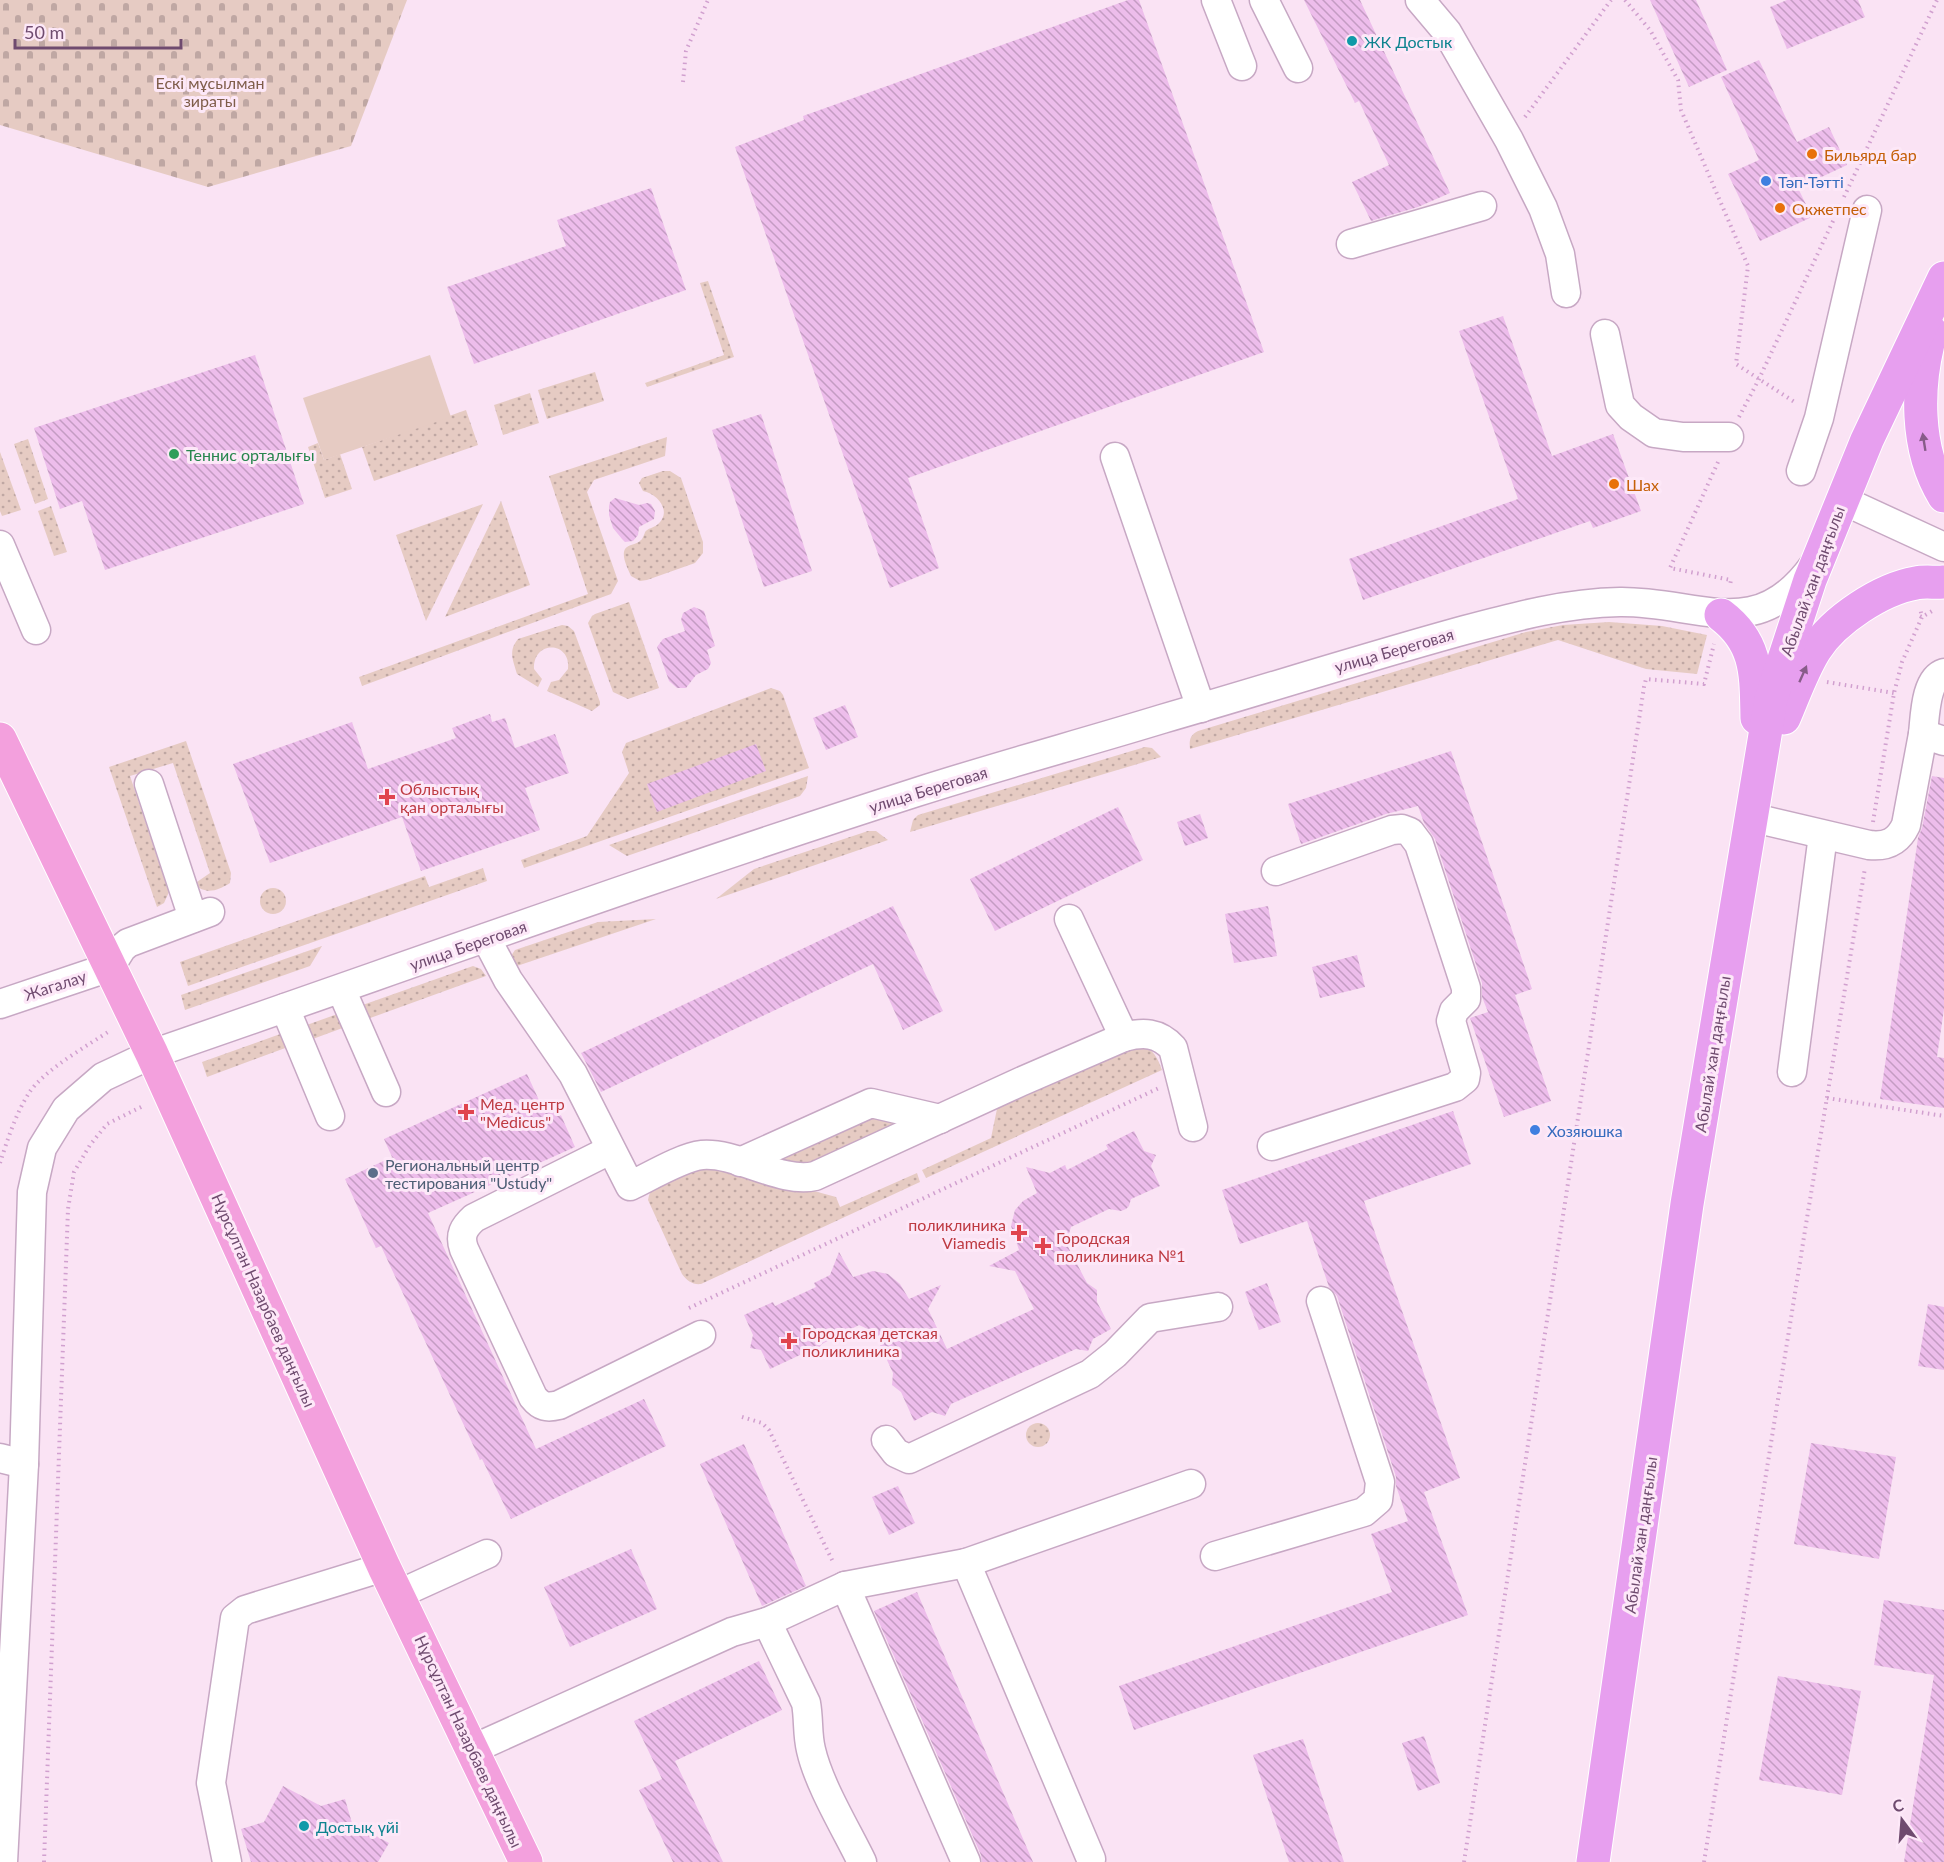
<svg xmlns="http://www.w3.org/2000/svg" width="1944" height="1862" font-family="Lato,sans-serif">
	<defs>
		<pattern id="grass-dots" width="8" height="8" patternUnits="userSpaceOnUse" patternTransform="scale(1.5)"><rect width="8" height="8" fill="#e6cbc3"/><path d="M2 2h.1M6 6h.1" fill="none" stroke="#bfa7a3" stroke-width="1.8" stroke-linecap="round"/></pattern>
		<pattern id="cemetery-stones" width="16" height="16" patternUnits="userSpaceOnUse" patternTransform="scale(1.5)"><rect width="16" height="16" fill="#e6cbc3"/><path d="M2 7V4a2 2 0 0 1 4 0v3zM10 15v-3a2 2 0 0 1 4 0v3z" fill="#bfa7a3"/></pattern>
		<pattern id="building-back-hatch" width="6" height="6" patternUnits="userSpaceOnUse" patternTransform="scale(1.5)"><rect width="6" height="6" fill="#edbdeb"/><path d="M-1 5l2 2M0 0l6 6M5-1l2 2" fill="none" stroke="#c49cc3"/></pattern>
	</defs>
	<rect width="100%" height="100%" fill="#fae3f4"/>
	<g fill="url(#grass-dots)">
		<path d="M708 281 734 357 647 387 645 383 724 355 700 283Z"/>
		<path d="M595 372 604 401 547 419 538 390Z"/>
		<path d="M530 393 539 423 503 435 494 405Z"/>
		<path d="M466 410 478 445 374 481 362 447Z"/>
		<path d="M667 437 665 456 594 480 587 492 618 581 611 594 362 686 359 677 588 594 549 476Z"/>
		<path d="M28 439 48 499 35 504 14 444Z"/>
		<path d="M318 443 324 460 340 454 352 489 325 498 308 447Z"/>
		<path d="M0 452 21 510 2 516 0 511Z"/>
		<path d="M663 471H670L681 478 703 542V553L695 563 647 580 640 581 631 576C628 569 621 556 625 549 628 544 637 545 641 540 642 540 645 533 645 532 648 528 653 528 657 525 673 512 658 494 643 491L639 483 642 478Z"/>
		<path d="M501 501 530 585 445 617Z"/>
		<path d="M483 504 426 621 396 535Z"/>
		<path d="M51 506 67 552 54 556 38 511Z"/>
		<path d="M629 602 659 688 628 699 613 692 588 623 592 616 595 614Z"/>
		<path d="M1609 622 1662 626 1707 635 1697 674 1646 669 1558 640 1190 749C1189 740 1190 735 1198 731L1526 632 1563 625Z"/>
		<path d="M562 625 568 626 574 631 600 702V705L592 711 547 691 551 682 559 680 568 669C571 641 533 640 534 669L542 679 538 687 517 674C513 660 508 651 518 639Z"/>
		<path d="M771 688 780 691 783 695 809 768 524 868 521 860 587 836 629 773 622 752 626 743Z"/>
		<path d="M186 741 231 873 230 883C217 891 206 895 194 884L210 873 173 763 130 776 169 892 164 903 157 907 109 767Z"/>
		<path d="M1145 747 1152 748 1161 757 910 832 913 820 918 815Z"/>
		<path d="M808 776 806 788 800 796 627 856 609 845Z"/>
		<path d="M868 831H876L888 840 716 899 754 869Z"/>
		<path d="M483 868 487 881 188 986 180 962 425 876 429 887Z"/>
		<circle cx="273" cy="901" r="13"/>
		<path d="M656 919 514 967 511 956 515 950 598 922Z"/>
		<path d="M322 946 310 966 185 1010 181 995Z"/>
		<path d="M473 966 481 969 486 976 362 1021 357 1007Z"/>
		<path d="M343 1012 348 1026 310 1040 304 1026Z"/>
		<path d="M283 1033 288 1047 207 1077 202 1062Z"/>
		<path d="M1131 1044C1150 1045 1156 1053 1162 1070L926 1178 922 1170 991 1138 998 1104Z"/>
		<path d="M865 1111 907 1121 808 1168 768 1157Z"/>
		<path d="M699 1160 836 1197 840 1207 917 1173 920 1182 701 1284C693 1285 687 1281 682 1274L648 1200C652 1176 679 1169 699 1160Z"/>
		<circle cx="1038" cy="1435" r="12"/>
	</g>
	<path fill="url(#cemetery-stones)" d="M0 0H407L351 146 208 187 0 125Z"/>
	<path fill="#e6cbc3" d="M430 355 451 417 324 460 303 398Z"/>
	<g fill="url(#building-back-hatch)">
		<path d="M1128 0H1139L1264 352 908 478 939 568 890 588 735 147 804 120 803 116Z"/>
		<path d="M1304 0H1360L1450 193 1418 207 1371 221 1352 182 1389 165 1359 101 1355 103Z"/>
		<path d="M1650 0H1696L1727 70 1689 87Z"/>
		<path d="M1787 0H1858L1865 17 1787 49 1770 7Z"/>
		<path d="M1759 60 1797 142 1829 127 1847 165 1798 188 1812 217 1760 241 1728 174 1759 160 1721 77Z"/>
		<path d="M651 188 686 290 474 364 447 287 566 246 557 220Z"/>
		<path d="M1503 316 1552 456 1613 434 1641 511 1593 528 1590 521 1363 600 1349 559 1518 499 1459 331Z"/>
		<path d="M255 355 304 504 105 570 82 501 60 509 34 428Z"/>
		<path d="M761 414 812 571 764 587 712 430Z"/>
		<path d="M615 498 639 505 647 503 651 504 655 511 654 519 639 527 638 535 633 541 625 542 622 539 613 528 609 515V506L610 502Z"/>
		<path d="M694 607 704 611 715 646 707 650 711 663 708 669 696 675 686 688H677L669 681 657 647 663 639 685 631 681 620 683 613Z"/>
		<path d="M845 705 858 737 826 750 813 718Z"/>
		<path d="M490 714 492 722 505 718 515 748 555 734 569 773 525 788 540 830 421 871 402 817 270 863 233 764 352 722 368 769 456 738 452 728Z"/>
		<path d="M756 744 766 771 657 812 647 784Z"/>
		<path d="M1451 751 1532 989 1515 995 1551 1101 1504 1117 1470 1018 1488 1012 1482 997V983L1435 839 1424 823 1418 806 1386 814 1301 844 1288 804Z"/>
		<path d="M1932 776 1944 778V1009L1937 1057 1944 1058V1108L1880 1099 1918 838 1922 828Z"/>
		<path d="M1118 807 1143 860 995 931 970 879Z"/>
		<path d="M1200 814 1208 838 1185 846 1177 822Z"/>
		<path d="M893 906 943 1011 903 1030 873 964 601 1092 581 1053Z"/>
		<path d="M1268 906 1277 956 1234 963 1225 914Z"/>
		<path d="M1357 955 1365 987 1320 998 1312 967Z"/>
		<path d="M527 1074 543 1109 556 1104 575 1147 428 1213 536 1449 644 1399 666 1446 511 1519 482 1459 480 1460 381 1246 376 1248 345 1179 392 1157 384 1139Z"/>
		<path d="M1453 1111 1471 1164 1364 1201 1460 1478 1424 1492 1468 1615 1134 1730 1119 1686 1392 1592 1371 1534 1408 1521 1396 1486V1477L1337 1296 1329 1287 1307 1221 1240 1244 1222 1190Z"/>
		<path d="M1134 1131 1144 1151 1156 1155 1151 1166 1160 1186 1131 1199 1129 1206 1126 1209 1121 1211 1109 1209 1071 1227 1066 1243 1087 1283 1097 1290V1302L1111 1329 1093 1339 1088 1351 1076 1349 969 1396 951 1404 945 1416 932 1412 914 1421 901 1392 892 1385 893 1373 874 1332 859 1325 822 1344 811 1357 806 1358 800 1355 770 1369 761 1350 750 1348 753 1335 744 1315 773 1302 775 1306 816 1287 814 1283 830 1275 839 1252 853 1277 873 1271 888 1274 900 1284 909 1299 941 1285 928 1309 947 1349 1034 1309 1015 1271 989 1266 1019 1250 1011 1226 1015 1210 1023 1201 1037 1193 1026 1167 1050 1173 1065 1165 1067 1170 1108 1149 1106 1145Z"/>
		<path d="M1267 1283 1281 1322 1259 1330 1245 1292Z"/>
		<path d="M1928 1304 1944 1307V1370L1918 1366Z"/>
		<path d="M1811 1443 1896 1457 1879 1559 1794 1544Z"/>
		<path d="M744 1444 806 1586 762 1606 700 1464Z"/>
		<path d="M898 1486 915 1523 889 1535 872 1497Z"/>
		<path d="M631 1549 657 1609 570 1647 544 1587Z"/>
		<path d="M917 1592 1033 1862H982L981 1855 893 1654 874 1611Z"/>
		<path d="M1884 1600 1944 1610V1862H1904L1934 1675 1874 1665Z"/>
		<path d="M759 1661 782 1710 675 1761 723 1862H673L639 1790 662 1779 634 1721Z"/>
		<path d="M1778 1676 1861 1691 1842 1795 1759 1780Z"/>
		<path d="M1424 1736 1440 1783 1418 1791 1402 1743Z"/>
		<path d="M1303 1739 1344 1862H1289L1253 1755Z"/>
		<path d="M283 1786 321 1806 345 1799 352 1823 389 1843 378 1862H251L241 1829 264 1822Z"/>
	</g>
	<g fill="none" stroke-linecap="round" stroke-linejoin="round">
		<defs>
			<g id="minor">
				<path d="M1216 0 1242 66"/>
				<path d="M1264 0 1298 68"/>
				<path d="M1420 0 1447 32 1509 140 1543 208 1560 254 1566 293"/>
				<path d="M1351 244 1482 206"/>
				<path d="M1605 334 1620 405 1631 417 1654 433 1683 437H1729"/>
				<path d="M1115 457 1201 708"/>
				<path d="M1801 471 1819 418 1867 210"/>
				<path d="M1842 500 1944 547"/>
				<path d="M0 545 36 630"/>
				<path d="M1923 734C1925 717 1925 679 1944 673"/>
				<path d="M149 784 193 918"/>
				<path d="M1750 817 1869 845C1887 847 1898 842 1906 825L1923 734 1944 741"/>
				<path d="M1069 919 1124 1037"/>
				<path d="M486 938 508 980 573 1074 630 1186C649 1177 682 1157 702 1155 737 1152 781 1184 815 1176L1020 1082 1124 1037C1143 1032 1158 1032 1173 1048L1193 1127"/>
				<path d="M341 989 386 1092"/>
				<path d="M0 1004 110 967 122 948 128 943 210 912"/>
				<path d="M285 1008 330 1116"/>
				<path d="M1792 1072 1823 835"/>
				<path d="M1272 1146 1455 1087 1465 1079 1466 1073 1451 1021 1454 1011 1466 999V988L1419 844 1410 832 1402 829 1392 830 1276 871"/>
				<path d="M610 1150 474 1218C464 1227 459 1235 464 1249L533 1397C541 1407 547 1408 559 1405L701 1335"/>
				<path d="M740 1162 871 1103 940 1119"/>
				<path d="M886 1440 896 1453 909 1459 1090 1374 1115 1354 1150 1318 1218 1307"/>
				<path d="M0 1458 24 1464"/>
				<path d="M1215 1556 1364 1512 1378 1500 1380 1482 1321 1301"/>
				<path d="M966 1563 1091 1859"/>
				<path d="M845 1586 966 1862"/>
				<path d="M399 1594 487 1554"/>
				<path d="M767 1622 806 1703C809 1719 807 1734 811 1750 819 1785 846 1829 862 1862"/>
				<path d="M473 1749 732 1632 767 1622 845 1586 966 1563 1191 1484"/>
				<path d="M3 1862 24 1464 32 1192 42 1148 66 1109 103 1077 152 1054C407 966 661 874 917 792 998 766 1080 744 1162 719 1263 690 1363 658 1465 630 1517 616 1566 603 1620 602 1698 601 1756 645 1813 566"/>
				<path d="M227 1862 211 1783 235 1618 245 1610 384 1567"/>
			</g>
			<path id="major" d="M0 739 152 1054 384 1567 526 1862"/>
			<g id="highway">
				<path d="M1931 332C1916 385 1915 449 1944 496"/>
				<path d="M1721 615C1758 643 1756 675 1757 718"/>
				<path d="M1784 718C1794 695 1802 671 1815 650 1834 620 1881 589 1916 583 1925 581 1935 583 1944 582"/>
				<path d="M1593 1862 1687 1204 1771 699 1810 580 1867 440 1944 278"/>
			</g>
		</defs>
		<use href="#minor" stroke="#c7a8c4" stroke-width="31"/>
		<use href="#major" stroke="#fff" stroke-width="35"/>
		<use href="#highway" stroke="#fff" stroke-width="35"/>
		<g stroke="#d1a0cf" stroke-width="4" stroke-dasharray="1.5 4.5" stroke-linecap="butt">
			<path d="M1625 0 1650 30 1678 80 1681 110 1748 266 1736 364 1796 403"/>
			<path d="M683 82 686 51 708 0"/>
			<path d="M1525 117 1611 0"/>
			<path d="M1844 197 1937 0"/>
			<path d="M1739 417 1759 379 1841 204"/>
			<path d="M1718 462 1670 568 1731 580 1730 585"/>
			<path d="M1920 616 1922 617 1934 610"/>
			<path d="M1827 682 1894 693"/>
			<path d="M1873 822 1894 693 1902 662 1922 617 1920 608"/>
			<path d="M1827 1098 1944 1116"/>
			<path d="M0 1163C7 1141 16 1113 29 1093 44 1070 87 1046 111 1030"/>
			<path d="M689 1308 1159 1088"/>
			<path d="M742 1417 762 1423 769 1430 834 1564"/>
			<path d="M44 1862 68 1209 74 1172 90 1145 107 1124 145 1105"/>
			<path d="M1464 1862 1644 687 1646 679 1704 684 1714 644"/>
			<path d="M1704 1862 1807 1218 1865 868"/>
		</g>
		<use href="#minor" stroke="#fff" stroke-width="28"/>
		<use href="#major" stroke="#f3a0dd" stroke-width="33"/>
		<use href="#highway" stroke="#e79fef" stroke-width="33"/>
	</g>
	<defs><path id="oneway-solid" d="M-6-.8H1V-3.2L6.5 0L1 3.2V.8H-6Z" transform="scale(1.5)"/></defs>
	<g fill="#875c89">
		<use href="#oneway-solid" transform="translate(1924 442) rotate(-99)"/>
		<use href="#oneway-solid" transform="translate(1803 674) rotate(-66)"/>
	</g>
	<g fill="#0f9aa8" stroke="#fde8f8" stroke-width="2">
		<circle cx="1352" cy="41" r="6"/>
		<circle cx="304" cy="1826" r="6"/>
	</g>
	<g fill="#e8710a" stroke="#fde8f8" stroke-width="2">
		<circle cx="1812" cy="154" r="6"/>
		<circle cx="1780" cy="208" r="6"/>
		<circle cx="1614" cy="484" r="6"/>
	</g>
	<g fill="#3f7fe0" stroke="#fde8f8" stroke-width="2">
		<circle cx="1766" cy="181" r="6"/>
		<circle cx="1535" cy="1130" r="6"/>
	</g>
	<circle fill="#2e9e5b" stroke="#fde8f8" stroke-width="2" cx="174" cy="454" r="6"/>
	<g fill="#e0444e" stroke="#fde8f8" stroke-width="2">
		<path d="M384 788h6v6h6v6h-6v6h-6v-6h-6v-6h6z"/>
		<path d="M463 1103h6v6h6v6h-6v6h-6v-6h-6v-6h6z"/>
		<path d="M1016 1224h6v6h6v6h-6v6h-6v-6h-6v-6h6z"/>
		<path d="M1040 1237h6v6h6v6h-6v6h-6v-6h-6v-6h6z"/>
		<path d="M786 1332h6v6h6v6h-6v6h-6v-6h-6v-6h6z"/>
	</g>
	<circle fill="#5c6f8a" stroke="#fde8f8" stroke-width="2" cx="373" cy="1173" r="6"/>
	<g text-anchor="middle" dominant-baseline="central" stroke-width="6" stroke-linejoin="round" paint-order="stroke">
		<g font-size="16" fill="#0d838f" stroke="#fde8f8" text-anchor="start">
			<text x="1364" y="41">ЖК Достык</text>
			<text x="316" y="1826">Достық үйі</text>
		</g>
		<g font-size="16" fill="#7f5d4a" stroke="#fde8f8">
			<text x="210" y="82">Ескі мұсылман<tspan x="210" dy="18">зираты</tspan></text>
		</g>
		<g font-size="16" fill="#c56008" stroke="#fde8f8" text-anchor="start">
			<text x="1824" y="154">Бильярд бар</text>
			<text x="1792" y="208">Окжетпес</text>
			<text x="1626" y="484">Шах</text>
		</g>
		<g font-size="16" fill="#366cbe" stroke="#fde8f8" text-anchor="start">
			<text x="1778" y="181">Тәп-Тәтті</text>
			<text x="1547" y="1130">Хозяюшка</text>
		</g>
		<g font-size="16" fill="#27864d" stroke="#fde8f8" text-anchor="start">
			<text x="186" y="454">Теннис орталығы</text>
		</g>
		<g font-size="16" fill="#6f4b6f" stroke="#fde8f8">
			<text transform="translate(1812 581) rotate(-70)">Абылай хан даңғылы</text>
			<text transform="translate(1394 650) rotate(-16)">улица Береговая</text>
			<text transform="translate(928 789) rotate(-17)">улица Береговая</text>
			<text transform="translate(468 945) rotate(-19)">улица Береговая</text>
			<text transform="translate(55 985) rotate(-18)">Жагалау</text>
			<text transform="translate(1712 1054) rotate(-81)">Абылай хан даңғылы</text>
			<text transform="translate(264 1300) rotate(66)">Нұрсұлтан Назарбаев даңғылы</text>
			<text transform="translate(1640 1535) rotate(-82)">Абылай хан даңғылы</text>
			<text transform="translate(469 1741) rotate(65)">Нұрсұлтан Назарбаев даңғылы</text>
		</g>
		<g font-size="16" fill="#be3a42" stroke="#fde8f8" text-anchor="start">
			<text x="400" y="788">Облыстық<tspan x="400" dy="18">қан орталығы</tspan></text>
			<text x="480" y="1103">Мед. центр<tspan x="480" dy="18">"Medicus"</tspan></text>
			<text x="1006" y="1224" text-anchor="end">поликлиника<tspan x="1006" dy="18">Viamedis</tspan></text>
			<text x="1056" y="1237">Городская<tspan x="1056" dy="18">поликлиника №1</tspan></text>
			<text x="802" y="1332">Городская детская<tspan x="802" dy="18">поликлиника</tspan></text>
		</g>
		<g font-size="16" fill="#4e5e75" stroke="#fde8f8" text-anchor="start">
			<text x="385" y="1164">Региональный центр<tspan x="385" dy="18">тестирования "Ustudy"</tspan></text>
		</g>
	</g>
	<g transform="translate(1902 1820) rotate(344)" stroke="#fde8f8" stroke-width="4.5" paint-order="stroke">
	<path d="M0-4.5L10 22L0 15L-10 22Z" fill="#6f4b6f"/>
	<text y="-9" font-size="16" font-weight="bold" text-anchor="middle" fill="#6f4b6f">С</text>
	</g>
	<path d="M15 39v9h166v-9" fill="none" stroke="#6f4b6f" stroke-width="3"/>
	<text x="24" y="39" font-size="18" fill="#6f4b6f" stroke="#fde8f8" stroke-width="4.5" paint-order="stroke">50 m</text>
</svg>
